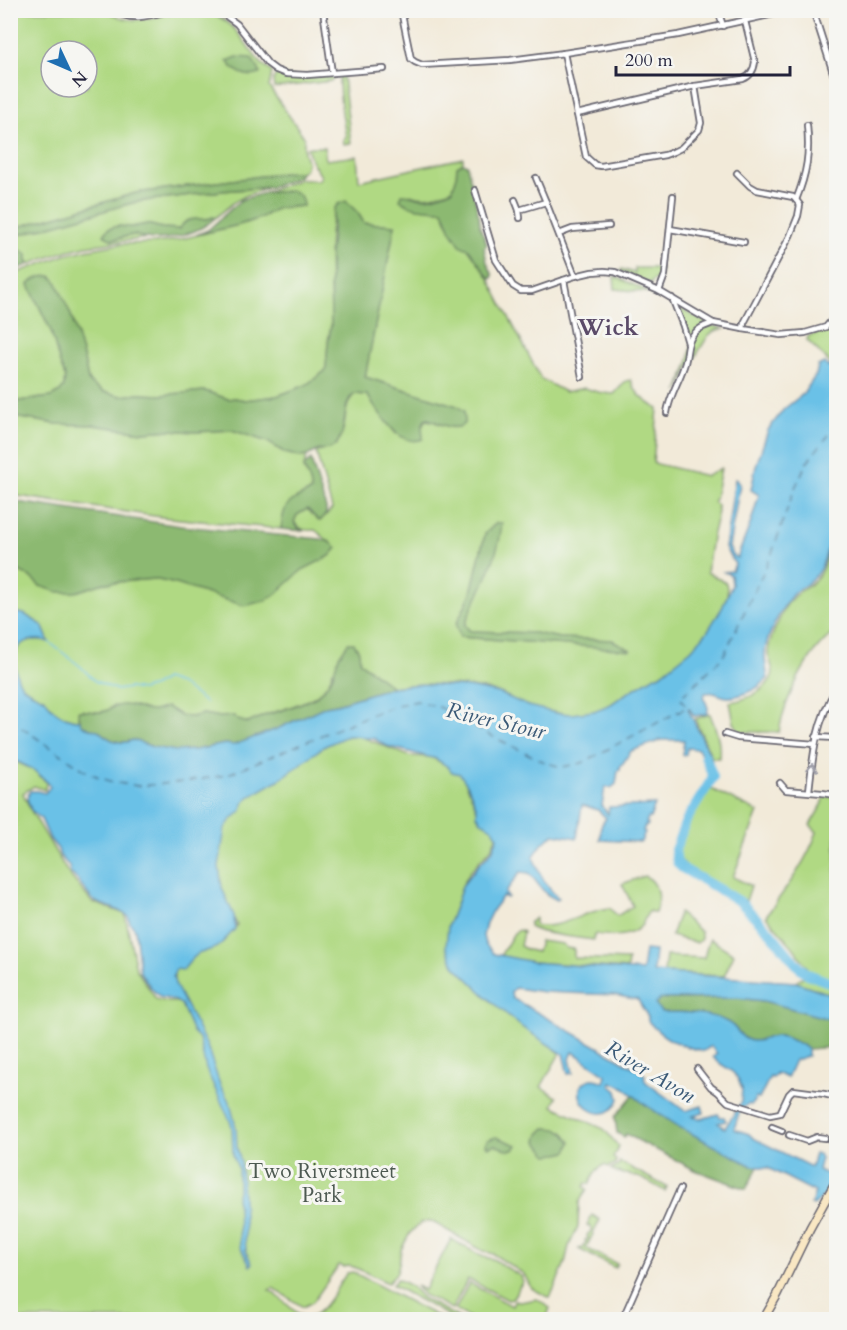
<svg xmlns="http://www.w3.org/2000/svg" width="847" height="1330" font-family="Cardo,serif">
	<rect width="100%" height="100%" fill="#f6f6f2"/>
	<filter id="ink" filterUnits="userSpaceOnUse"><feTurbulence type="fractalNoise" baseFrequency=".0167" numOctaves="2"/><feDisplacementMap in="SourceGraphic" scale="12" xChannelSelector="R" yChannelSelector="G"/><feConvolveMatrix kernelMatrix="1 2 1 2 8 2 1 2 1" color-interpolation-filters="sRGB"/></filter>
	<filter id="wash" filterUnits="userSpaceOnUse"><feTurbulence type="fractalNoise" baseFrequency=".008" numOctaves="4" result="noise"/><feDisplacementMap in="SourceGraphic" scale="24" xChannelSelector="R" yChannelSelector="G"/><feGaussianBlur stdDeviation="1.35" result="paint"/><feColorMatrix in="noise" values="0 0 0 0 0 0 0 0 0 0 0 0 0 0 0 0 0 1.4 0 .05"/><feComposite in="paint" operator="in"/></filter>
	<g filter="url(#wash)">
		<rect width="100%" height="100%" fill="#f2ead9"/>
		<g fill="#b0d983" stroke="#697e5f" stroke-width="1.5" fill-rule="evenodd">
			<path d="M11 11H108C140 35 177 0 212 14 234 22 241 38 255 56 259 62 265 67 272 72L269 87 304 137V152L307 161 306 168 301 173 291 172 136 193 11 229ZM51 51H87V87H51Z"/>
			<path d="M277 73C296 80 316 77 336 75L335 78 331 81 274 88 273 80Z"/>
			<path d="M339 75 343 77 351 143 344 144 343 139 346 138C343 117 338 96 339 75Z"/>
			<path d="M310 147H324L326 160 357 156 359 181 463 158V163L457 166 456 179 453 189C439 195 425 200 410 194L428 209 443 210 446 221 461 245 469 249 487 275 541 379 565 392 584 388 602 393 614 394 626 381 631 380C636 395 644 400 658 409L653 463 707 476 721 468 715 499 713 502 717 505 718 512 712 537 707 572 726 583C727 587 728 592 727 596 719 626 688 656 664 672 651 680 637 686 624 695 619 698 615 702 609 705 598 712 583 714 570 714 558 714 532 708 521 704 514 701 508 696 500 693 471 684 422 682 392 687L360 662 333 670C327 702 291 705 266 715 260 717 254 721 248 723L237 720 234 716 220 717 203 714 192 717 181 716 167 707 152 712 141 708 113 706 106 711 100 712H88L82 710 78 714 80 720C71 721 58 714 51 707 49 705 47 701 45 699 37 694 27 692 21 685 16 677 13 661 15 652 19 640 38 637 48 641L42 625 24 614 17 613 13 608H11L10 570 13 568 29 576 40 586H93L104 583 154 579 176 584 291 579 302 570 330 556 337 548 315 530C305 531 301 530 294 522L297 515 307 509C312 513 314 518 320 521L332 509 316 452C322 449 329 450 334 446 350 433 340 407 355 394L367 395 396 434 422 426 425 420C439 420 455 436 465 421L457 406 365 377 395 225 364 223 358 213 338 204C323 222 332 299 331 325 330 331 328 337 328 344 327 351 327 359 326 367L325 371 306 385 277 396 245 400 235 398 228 399 205 391 161 395 139 394 121 396 104 392 92 385 88 380 84 360 71 315 63 300 29 285 51 331 60 364 65 376 64 387 60 392 51 397 11 402V275L65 255 85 250 120 244 155 243 177 240 239 225 260 218 278 208 303 206 290 191 264 193 300 179 319 180 321 176 312 162 307 148ZM485 534 481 589 469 613 465 625 470 631 535 633 560 638 612 640 629 649 460 637 456 625 471 593Z"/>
			<path d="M271 187 247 195 234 202 215 218 213 217 206 221 197 219 179 229 162 228 147 224 132 227 117 226 112 240 133 235 148 238 86 246 66 251 30 264 14 250 11 251V237L136 202 222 191Z"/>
			<path d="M635 268H662L659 278 652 281 651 284 620 271 622 269 635 273Z"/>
			<path d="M614 276 654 294 644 292 615 289Z"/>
			<path d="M680 308 707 323 690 337 679 310Z"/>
			<path d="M836 320V369L807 340 808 336 827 330Z"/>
			<path d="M710 326H715L724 329 714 331 708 336 689 367 678 392C681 381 686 371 689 360 693 343 689 332 710 326Z"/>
			<path d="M14 417 57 424 93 425 143 432 171 430 194 432 232 430 268 442 285 453 301 457 307 456 304 466V471L308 476 311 485V491C288 502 284 503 281 529L161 517 11 495 10 419Z"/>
			<path d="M836 527V632C808 649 784 700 779 732H740L734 723 730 702C745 700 762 693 770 680 777 670 769 664 768 653 768 642 775 629 780 618 784 608 790 598 799 592 804 588 810 586 814 581 827 567 828 547 834 529Z"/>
			<path d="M710 714C716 729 721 742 719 758H712L695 719Z"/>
			<path d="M357 735 409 756 431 757 462 774 477 809 500 829 491 849 471 870 462 886 457 902 448 926 455 966 492 1002 560 1053 541 1087 557 1097 553 1106 604 1129 619 1147 613 1158 616 1160 615 1164 609 1167 604 1165C596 1168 593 1177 589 1184L586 1183 584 1187 587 1189 579 1203 578 1227 569 1246 565 1263 550 1298 531 1288 524 1274 493 1254 483 1251 431 1221 422 1222 410 1233 401 1250 399 1264 397 1272 388 1283 354 1267 348 1266 343 1267 340 1265 338 1266 313 1302 303 1307 273 1288 269 1290 274 1293C282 1299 291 1309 300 1315 320 1326 337 1285 347 1273L353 1272 442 1319H11L10 759 34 770 46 782 45 790 34 786 23 793 30 809 68 873 92 902 125 914 136 969 156 999 168 1002H180L174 986V969L192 955 219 945 237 925 221 890 217 864 220 832 242 801 305 758 338 738Z"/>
			<path d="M705 786 758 812 733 877 751 886 746 901 687 867 677 855 686 827Z"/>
			<path d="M825 796 836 798V996L796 982 810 971 793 947 766 916C785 890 806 863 817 832L810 825 822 805Z"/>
			<path d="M644 876C659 881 660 899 655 913L649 911C646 915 644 921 642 925 630 939 610 936 595 934L593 940C576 937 543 935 529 927V923L535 918V925C556 930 576 916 596 911 600 909 605 909 610 908L617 916 633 906 622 884Z"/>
			<path d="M679 913 701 932V939L697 943 671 936Z"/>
			<path d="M519 930 523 932 520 946 528 950 537 952 540 941 563 944 566 948 574 949V958L628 960 627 969 533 962 500 956 514 933Z"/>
			<path d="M710 939 734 954 724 976 664 973 666 956 704 958 707 946Z"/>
			<path d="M620 1162 667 1187 665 1191C652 1184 638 1174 623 1174L619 1172 618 1173 611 1169 617 1167Z"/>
			<path d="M592 1215 600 1220 586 1248 617 1264 615 1268 579 1249 584 1247 583 1245 586 1243 585 1240 588 1239 587 1235 591 1231V1227L587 1225Z"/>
			<path d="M451 1239 483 1257 493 1259 522 1277 521 1279 523 1281 512 1299 508 1300 468 1279 452 1309 424 1295 416 1286 424 1290Z"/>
			<path d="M397 1279 411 1286 422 1298 461 1319H454L392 1285Z"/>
			<path d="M469 1283 512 1306 515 1300 520 1302 537 1299 550 1308 546 1319H473L455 1310Z"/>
		</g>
		<g fill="#8cb971" stroke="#576e56" stroke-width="1.5">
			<path d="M237 57 251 58 259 69 260 74C247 79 235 72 227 61Z"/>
			<path d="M463 163 467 165 479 216 480 227 487 244 484 248 487 262 493 276 491 279 487 275 469 249 461 246 451 231 443 210C428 209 412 210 400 200L402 194C409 194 411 195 417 197 429 200 442 194 452 190L456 179 457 166Z"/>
			<path d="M291 172 301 173 298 177 271 187 222 191 136 202 11 237V229L136 193Z"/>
			<path d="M290 191C300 193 302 196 303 206L278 208 260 218 239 225 196 235 208 230 241 200 264 193Z"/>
			<path d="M346 201 358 213 364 223 395 225 365 377 457 406 464 411C464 412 465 420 465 421 461 435 437 422 428 419L425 420 422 426 423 439C398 449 380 412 367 395L355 394 350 398 347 404 342 434 336 445 330 449 319 450 307 456 301 457 285 453 268 442 232 430 194 432 171 430 143 432 93 425 57 424 14 417 11 419V402L51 397 60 392 64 387 65 376 60 364 51 331 29 285C33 278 43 276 51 276L56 281 71 315 84 360 88 380 92 385 104 392 121 396 139 394 161 395 205 391 228 399 235 398 245 400 277 396 306 385 325 371 326 367 328 343 331 326 330 254 334 209 338 204Z"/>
			<path d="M213 217 215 218C201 232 173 240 153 239 147 239 140 236 134 235 123 235 112 245 104 234L108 229 117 226 132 227 147 224 162 228 179 229C181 226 183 223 187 221 195 216 204 222 213 217Z"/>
			<path d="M18 249 27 254V262L30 264 11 271V251Z"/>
			<path d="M311 460 326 508V514L320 521C314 518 312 512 307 509L297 515 294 522 298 528 304 531 281 529C284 501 288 503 311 491 312 479 305 475 304 466Z"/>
			<path d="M11 501 181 526 321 539 330 542 337 548 330 556 302 570 276 594 266 600 245 606 176 584 154 579 104 583 76 592H58L40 586 29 576 14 568 11 570Z"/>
			<path d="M496 523H502C500 547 491 569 481 590 475 602 469 612 465 625L470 631 535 633 560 638 612 640 631 650 460 637 456 625 471 593 485 534Z"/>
			<path d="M348 643H354L359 651 360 662 392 687 337 704 326 706 277 729 234 745 224 744 195 750 176 751 153 747 133 740C120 745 110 740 100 732 93 727 98 732 90 729 90 729 81 724 81 724L78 711C85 709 93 713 102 712 110 710 115 704 125 705 134 705 145 712 153 711 158 711 163 708 167 707L181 716 192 717 203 714 220 717 234 716 238 720 248 723 266 715 286 709 314 698 324 689 332 677 339 656Z"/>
			<path d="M737 998 764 1001 834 1020 832 1047 808 1049C801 1044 787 1037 778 1036 767 1035 758 1045 746 1039 740 1036 736 1027 729 1023 711 1012 681 1012 660 1012L655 1004 659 999Z"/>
			<path d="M633 1095C669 1124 712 1143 752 1166L758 1167 746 1189 695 1170 626 1134 624 1137 617 1133 615 1117Z"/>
			<path d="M545 1128C560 1128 564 1130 571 1142L567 1152 559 1154 548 1155 537 1141 539 1134Z"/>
			<path d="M496 1137 517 1145 514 1150H507L495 1145 488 1147 486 1145 487 1140Z"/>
		</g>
		<path fill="#6ac1e7" stroke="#467291" stroke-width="1.5" fill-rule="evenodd" d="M824 363 828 367 831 365 836 369V525C828 538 828 555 820 569 817 574 813 579 808 583 803 587 797 590 793 594 783 605 765 639 765 653 764 661 767 668 767 676L768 678C760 688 741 697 728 697 722 697 719 694 714 693 711 692 708 693 705 693L703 697 704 700H705L708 708 707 714 694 716 689 708 688 709 710 755 712 762H710L706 756 710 767 708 768 706 762 698 749 687 748 686 755H682L684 740H660L659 741 631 751 619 769 620 770 618 771 616 784 611 788 605 787 602 806 608 814 609 807 655 805 650 818H648L646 823 648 824 647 826H645L643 831 645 832 641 842 600 840 601 826 606 818 598 810 582 805 577 838 554 834 543 843 533 857C539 872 546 888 559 898L557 900 546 894 529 873 520 872 505 893 508 897 507 898 503 896 493 909 486 923 483 936 485 944 494 954 533 962 642 971 645 950 655 951 653 972 796 982 836 996V1021L764 1001 737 998 660 999 655 1004 661 1012C681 1012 711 1012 729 1023 736 1027 740 1036 746 1039 758 1045 767 1035 778 1036 787 1037 801 1044 808 1049V1056L795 1060 787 1078 776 1073 773 1078 770 1077 759 1099 756 1098 751 1105 748 1104 740 1110 734 1129 749 1134 753 1138 811 1167 815 1154H819L821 1158 818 1170 836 1177V1201L825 1195 814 1205 811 1204 815 1192 768 1168 752 1166 679 1127 647 1106 623 1087 611 1082 610 1085 617 1091 619 1099C605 1133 564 1097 586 1081 592 1077 598 1079 604 1082L606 1075 573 1052 570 1059 573 1073 568 1074 563 1054 523 1028 492 1002 455 966 446 947 448 926 457 902 462 886 475 869 492 851 498 837 493 829 481 821 477 815V808L468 786 460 774 452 772 448 767 436 759 387 746 373 738H365L356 736H347L323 747 282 778 249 797 243 804 242 810 230 821 225 828 219 866 222 888 234 916 235 929 218 947 198 954 192 959 183 970 176 969 173 976 175 984 207 1046 220 1085 230 1103 236 1127 237 1148 241 1163 246 1251 252 1264 250 1266 240 1246 238 1207 236 1198 238 1191V1168L233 1155 232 1127 230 1121 206 1069 199 1038 193 1032 181 1004 174 1000 160 997 151 988 140 972 135 929 130 923 128 916C124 914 120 911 115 909 108 905 98 905 92 899 84 890 80 880 70 873L69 866 60 856 58 849 50 839 41 819 31 810 27 798 30 791H37L45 793 50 787C42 773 26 765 11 759V608H13L17 613 24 614 42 625 49 642C39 638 19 639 16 652 13 659 16 678 21 684 26 692 37 694 45 699 48 701 48 704 51 707 57 714 71 721 80 720L81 724 90 729 98 730C108 740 119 746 133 740L153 747 176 751 195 750 225 744 234 745 277 729 326 706 337 704 392 687 422 684 468 687 499 693 528 706 556 713 572 714 594 711 611 704 624 695 655 676 661 674 691 650 707 632 722 608 732 585 731 575 724 572 732 571 735 564 725 548 735 479 738 480V483L740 484 729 547 732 554 737 558 751 522 759 495 751 490 756 466 768 430 784 409 803 394 816 375 818 366ZM515 988 544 992 615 995 638 1000 648 1017V1021C664 1040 680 1046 704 1051L711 1046 717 1054 713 1057C723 1069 737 1068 741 1088H742L741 1102 739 1106 725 1128 718 1123 726 1121 724 1117H720L718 1114 701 1119 693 1116 704 1113 702 1106 685 1111 646 1082 644 1078 645 1075 633 1067 512 998 511 992Z"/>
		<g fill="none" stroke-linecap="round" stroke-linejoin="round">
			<path stroke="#6ac1e7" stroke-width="1.5" d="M49 642 80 666 95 681 117 690 129 688 142 690 154 686 165 679 180 684 206 703"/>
			<path stroke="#6ac1e7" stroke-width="10" d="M705 756 713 777 686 821 675 850 677 862 682 868 739 901 768 930 798 966 808 974 836 985"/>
			<path stroke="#3b5a77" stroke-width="1.5" stroke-dasharray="8 6" stroke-linecap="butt" d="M10 720 89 773 112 782 138 786 184 782 226 775 377 712 397 705 417 701 437 706 481 731 547 763 562 767 582 763 687 707 680 698 723 657 771 556 794 490 807 462 832 431 836 429"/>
		</g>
	</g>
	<g filter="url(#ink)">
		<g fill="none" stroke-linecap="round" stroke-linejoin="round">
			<defs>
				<g id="street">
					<path d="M114 10C131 23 152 15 171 10"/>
					<path d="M214 10 226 16 237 24 268 64 276 70 286 74 307 75 384 69"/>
					<path d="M323 10 332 73"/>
					<path d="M401 10 411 59 415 62 422 65 510 60 564 53 678 35 792 10"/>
					<path d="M718 10 723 26"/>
					<path d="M813 10 836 82"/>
					<path d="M402 13 419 10"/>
					<path d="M564 53 586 157 595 165 601 166 665 155 673 152 681 148 699 130 701 123 695 86"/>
					<path d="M577 114 695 86 743 79C751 76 754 70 755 62L745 21"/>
					<path d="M737 173 750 186 757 190 793 197 796 200 800 205 798 216 790 236 744 323 743 329"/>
					<path d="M536 178 546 202 575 276"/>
					<path d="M475 190 496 260 513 286 521 291H532L575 276 592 272 604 271 615 272 659 291 713 323 743 329 781 335 805 333 826 327 836 315"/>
					<path d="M515 200 519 210 520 218"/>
					<path d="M796 200C807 173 810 153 807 125"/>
					<path d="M519 210 546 202"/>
					<path d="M670 229 744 242"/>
					<path d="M559 234 572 229 609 226"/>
					<path d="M564 280 582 377"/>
					<path d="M659 291 665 275 673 196"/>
					<path d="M672 298 683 326 688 343"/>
					<path d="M667 413C669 396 680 380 685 363 688 353 686 343 693 335 698 328 705 326 713 323"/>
					<path d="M725 734 738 738 815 744"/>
					<path d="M816 737 836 738"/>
					<path d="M780 783 786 790 822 793 836 795"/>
					<path d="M809 791C813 754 816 722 836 689"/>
					<path d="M697 1069 711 1087 718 1092 728 1102 770 1115 780 1113 789 1094 793 1090 824 1094 836 1097"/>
					<path d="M772 1127 782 1131"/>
					<path d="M789 1135 807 1141 817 1137 825 1138"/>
					<path d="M831 1140 836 1141"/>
					<path d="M622 1320 680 1189"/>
				</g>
				<path id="secondary" d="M763 1320 778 1294 810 1228 836 1181"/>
			</defs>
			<use href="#street" stroke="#6b6872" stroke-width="8"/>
			<use href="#secondary" stroke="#6b6872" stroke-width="10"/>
			<use href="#street" stroke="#fff" stroke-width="4.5"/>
			<use href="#secondary" stroke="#f9e7c3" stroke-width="7"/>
		</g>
		<defs><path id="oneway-chevron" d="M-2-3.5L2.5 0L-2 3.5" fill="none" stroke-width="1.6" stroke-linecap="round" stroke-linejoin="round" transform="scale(1.5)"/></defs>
		<use stroke="#9c9ca7" href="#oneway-chevron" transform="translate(812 768) rotate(-84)"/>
	</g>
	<g text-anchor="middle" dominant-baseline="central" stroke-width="6" stroke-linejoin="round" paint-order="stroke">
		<g font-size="21" fill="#4d5951" stroke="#f6f6f2">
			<text x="322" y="1171">Two Riversmeet<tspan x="322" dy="24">Park</tspan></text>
		</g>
		<g font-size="22" font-style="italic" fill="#3b5a77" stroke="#f6f6f2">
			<text transform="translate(496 721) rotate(13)">River Stour</text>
			<text transform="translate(650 1072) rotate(31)">River Avon</text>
		</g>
		<g font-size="24" font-weight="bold" fill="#5b4b69" stroke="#f6f6f2">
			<text x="608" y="327">Wick</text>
		</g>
	</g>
	<rect width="847" height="1330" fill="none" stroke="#f6f6f2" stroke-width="36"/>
	<g transform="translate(69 69) rotate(134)"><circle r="28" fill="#f6f6f2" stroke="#a1a1a9" stroke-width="1.5"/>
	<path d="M0-4.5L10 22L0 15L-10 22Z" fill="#1f6fb2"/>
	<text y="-9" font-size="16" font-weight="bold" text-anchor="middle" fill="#22223b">N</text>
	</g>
	<path d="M616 66v9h174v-9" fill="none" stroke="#22223b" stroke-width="3"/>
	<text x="625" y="66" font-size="18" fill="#22223b" stroke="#f6f6f2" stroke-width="4.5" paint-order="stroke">200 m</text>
</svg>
